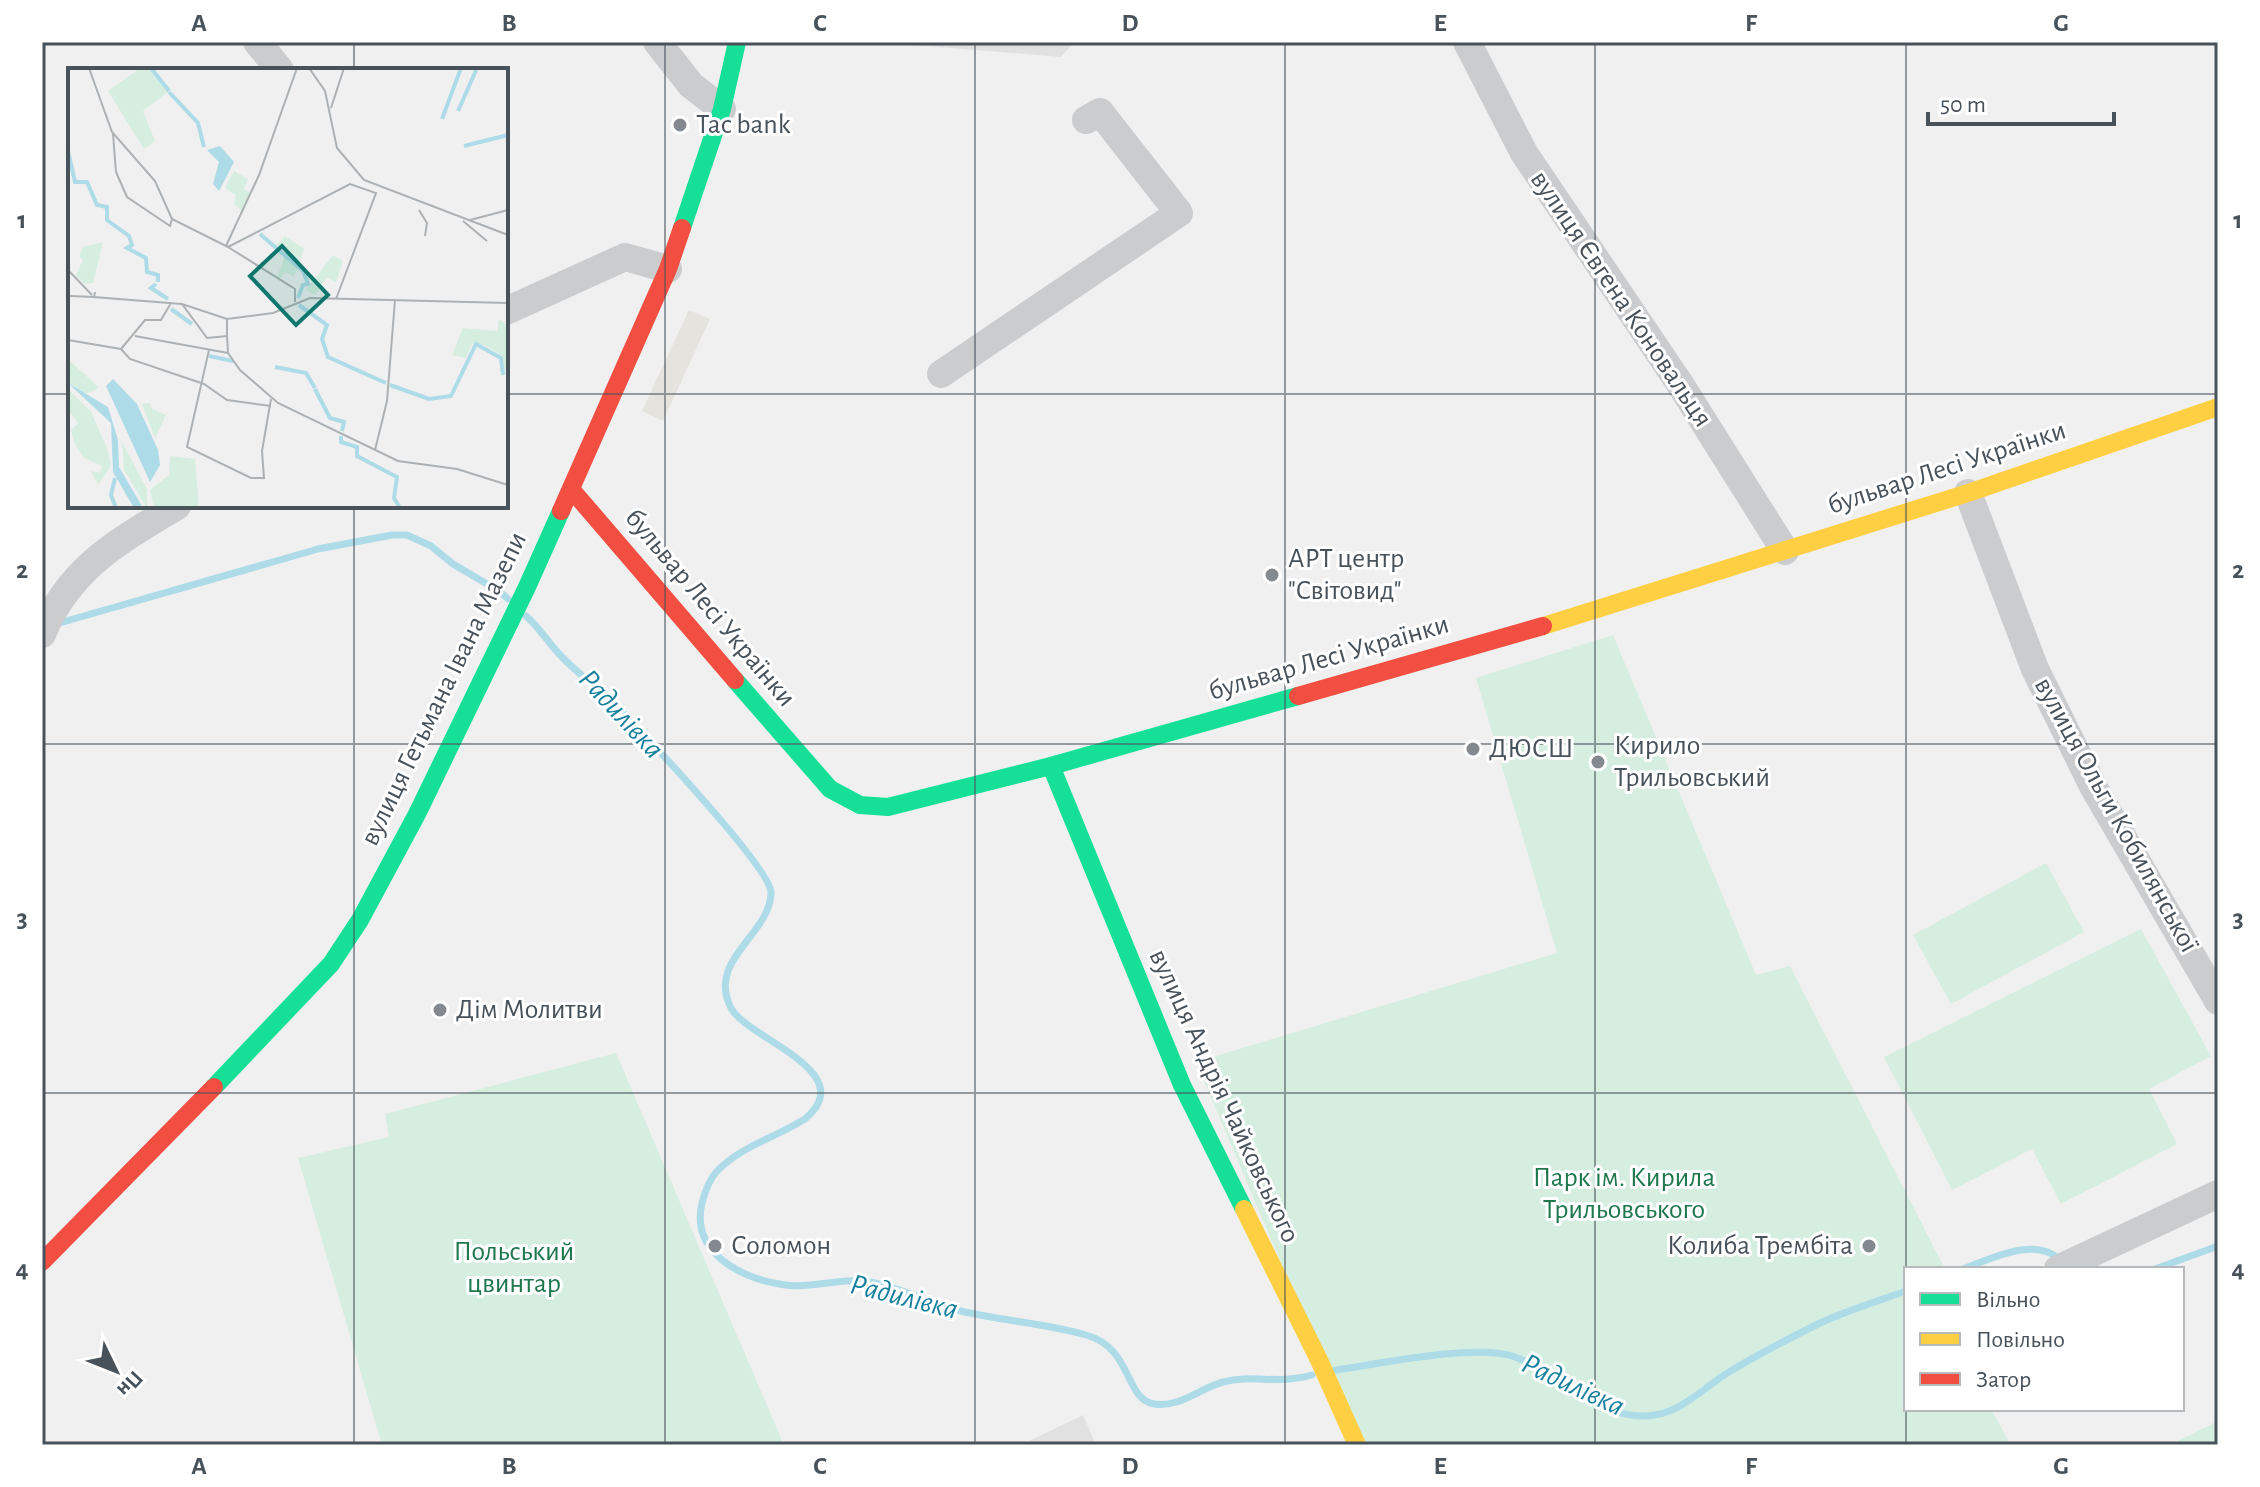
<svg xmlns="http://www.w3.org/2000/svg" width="2260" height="1487" font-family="'Alegreya Sans',sans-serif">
	<rect width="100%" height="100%" fill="#f0f0f0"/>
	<path fill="#e5e3de" d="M689 310 710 319 663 421 642 411Z"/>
	<g fill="#e2e1e1">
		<path d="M877 42H1074L1061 57Z"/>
		<path d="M1083 1415 1096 1445H1021Z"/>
	</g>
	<g fill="#d6eee0">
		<path d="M1613 635 1756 975 1790 966 1945 1269H1906V1409H1991L2011 1445H1365L1303 1315 1196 1062 1557 953 1476 678Z"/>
		<path d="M2046 863 2084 932 1951 1004 1913 935Z"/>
		<path d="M2141 929 2211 1056 2149 1089 2177 1144 2061 1204 2032 1149 1952 1190 1884 1057Z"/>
		<path d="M616 1053 784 1445H382L298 1158 389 1137 385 1114Z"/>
		<path d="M2218 1421V1445H2169Z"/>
	</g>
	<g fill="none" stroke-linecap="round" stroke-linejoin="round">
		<g stroke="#aedbe8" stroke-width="7">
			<path d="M526 616C540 628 549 644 562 657 579 675 599 688 616 706 640 730 772 869 771 893 770 935 706 960 731 1008 747 1039 862 1071 805 1119 776 1137 742 1146 717 1171 709 1180 705 1191 702 1203 690 1254 743 1279 785 1285 813 1289 841 1277 869 1282 901 1287 930 1304 961 1311 1002 1321 1045 1323 1086 1335 1133 1348 1124 1399 1154 1404 1180 1408 1200 1388 1223 1382 1253 1374 1279 1385 1312 1375"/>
			<path d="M56 624 318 549 392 535H407L431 546 453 564 499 591 508 599"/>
			<path d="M1963 1269C1991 1259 2036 1235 2061 1261"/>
			<path d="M2155 1269 2218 1246"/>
			<path d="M1336 1370C1379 1364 1473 1344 1512 1356 1557 1371 1594 1417 1644 1416 1679 1416 1701 1389 1729 1372 1758 1354 1790 1338 1820 1323 1848 1310 1878 1301 1906 1291"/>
		</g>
		<g stroke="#caccce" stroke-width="28">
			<path d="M257 42 280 70"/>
			<path d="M657 42 691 85 722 109"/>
			<path d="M1467 42 1524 153 1680 384 1785 551"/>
			<path d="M506 311 625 257 668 269"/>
			<path d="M941 374 1179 213 1100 112 1086 120"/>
			<path d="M1968 493 2035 669 2094 788 2218 1001"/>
			<path d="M42 634C70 567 118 542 177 506"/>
			<path d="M2058 1269 2218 1194"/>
		</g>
		<g stroke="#16e098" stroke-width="18">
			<path d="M682 228 722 109 737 42"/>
			<path d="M735 680 830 789 860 805 888 807 1051 766 1298 696"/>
			<path d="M1051 766 1182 1085 1244 1209"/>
			<path d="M214 1087 331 964 360 920 417 814 527 587 561 511"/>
		</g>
		<g stroke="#ffcf43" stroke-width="18">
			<path d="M1543 626 1968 493 2218 407"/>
			<path d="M1244 1209 1319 1360 1357 1445"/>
		</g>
		<g stroke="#f24e42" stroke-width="18">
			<path d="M571 489 735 680"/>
			<path d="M561 511 668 269 682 228"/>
			<path d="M1298 696 1543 626"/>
			<path d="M42 1262 214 1087"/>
		</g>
	</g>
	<path fill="none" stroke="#48525b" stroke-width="2" stroke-opacity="0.55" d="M354 42V70M665 42V1445M975 42V1445M1285 42V1445M1595 42V1445M1906 42V1445M42 394H70M506 394H2218M354 506V1445M42 744H2218M42 1093H2218"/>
	<g fill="#83898f" stroke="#fff" stroke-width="3">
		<circle cx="680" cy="125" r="8"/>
		<circle cx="1272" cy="575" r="8"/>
		<circle cx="1473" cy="749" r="8"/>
		<circle cx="1598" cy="762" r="8"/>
		<circle cx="440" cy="1010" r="8"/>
		<circle cx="715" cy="1246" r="8"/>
		<circle cx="1869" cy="1246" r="8"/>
	</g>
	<g text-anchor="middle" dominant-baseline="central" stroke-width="6" stroke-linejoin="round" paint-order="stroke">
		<g font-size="28" fill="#48525b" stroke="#fff" text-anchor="start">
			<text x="696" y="125">Tac bank</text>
			<text x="1288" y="559">АРТ центр<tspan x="1288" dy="32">"Світовид"</tspan></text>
			<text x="1614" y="746">Кирило<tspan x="1614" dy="32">Трильовський</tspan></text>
			<text x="1489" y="749">ДЮСШ</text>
			<text x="456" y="1010">Дім Молитви</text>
			<text x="731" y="1246">Соломон</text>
			<text x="1853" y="1246" text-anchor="end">Колиба Трембіта</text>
		</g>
		<g font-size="28" fill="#48525b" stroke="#fff">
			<text transform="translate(1621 299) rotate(56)">вулиця Євгена Коновальця</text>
			<text transform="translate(1947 468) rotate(-18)">бульвар Лесі Українки</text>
			<text transform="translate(710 608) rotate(50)">бульвар Лесі Українки</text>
			<text transform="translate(1329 658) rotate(-16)">бульвар Лесі Українки</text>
			<text transform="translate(444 689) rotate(-64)">вулиця Гетьмана Івана Мазепи</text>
			<text transform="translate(2116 815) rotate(61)">вулиця Ольги Кобилянської</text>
			<text transform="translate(1224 1096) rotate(65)">вулиця Андрія Чайковського</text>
		</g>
		<g font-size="28" fill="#1e774d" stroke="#fff">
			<text x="1624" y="1178">Парк ім. Кирила<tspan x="1624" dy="32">Трильовського</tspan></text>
			<text x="514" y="1252">Польський<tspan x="514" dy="32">цвинтар</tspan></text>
		</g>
		<g font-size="30" font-style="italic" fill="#17809f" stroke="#fff">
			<text transform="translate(621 714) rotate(47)">Радилівка</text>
			<text transform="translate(904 1297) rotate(14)">Радилівка</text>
			<text transform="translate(1573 1385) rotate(25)">Радилівка</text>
		</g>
	</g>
	<g transform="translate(68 68)">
		<rect width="440" height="440" fill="#f0f0f0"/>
		<path d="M72 0H85L101 23 75 43 87 73 76 81 40 23ZM166 103 180 111 176 121 183 126 174 143 166 136 168 127 157 120ZM217 168 236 181 226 209 217 204 212 211 209 209 219 182 208 178ZM35 174 25 215 17 216 8 208 15 191 11 189 15 179ZM265 187 275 193 268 214 259 210 247 227 238 222ZM431 251 440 258V318L434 288 417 277 404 276 398 290 384 287 395 260 429 263ZM0 291 30 319 26 323 16 326 2 315ZM2 323 23 344 39 380 43 398 30 417 23 403 32 405 34 398 16 390 6 374 3 362 10 355 0 342ZM82 335 84 341 98 347 87 370 74 336ZM54 374 79 421V440L56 402ZM102 388 127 391 131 440H86L82 422 101 407Z" fill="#d6eee0"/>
		<path d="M152 78 166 94 151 123 145 116 151 94 139 82ZM45 311 69 336 90 382 92 397 82 414 38 318ZM0 315 40 339 50 372 51 399 75 440H66L45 404 43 355Z" fill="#aedbe8"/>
		<path fill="none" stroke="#aedbe8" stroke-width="4" d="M83 0 101 23M101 24 130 55 136 79M390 43 409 0M374 51 393 0M396 78 440 67M0 83 7 114H19L29 137 39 139V152L61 168 64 177 59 180 78 190 79 204 90 207V214M192 166 235 203 240 216 235 217 230 230M88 216 83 220 100 231M231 237 259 257 254 271 260 289 318 315M103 241 124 256M141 288 165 293M207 299 238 305 247 320M322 317 361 331 383 328 408 276 433 290 435 307M247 321 262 350 276 354 274 363M273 368V374L289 379V388L329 409 326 430 332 440M47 410 43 427 48 440"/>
		<path fill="none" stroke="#adb1b4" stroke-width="2" d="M21 0 44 64 87 113 104 151 160 179M241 0 257 23 269 80 296 112 440 167M263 40 276 0M45 66 48 104 59 129 102 158 104 151M351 142 359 155 357 168M402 152 440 142M395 153 419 173M158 178 191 107 229 0M160 179 282 116 308 125 268 231M160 179 227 221V234M0 202 24 227M27 224 26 229 114 236 159 251 205 245 242 230 440 235M2 228 26 229M114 236 139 270 159 268V251M67 268 160 285M159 268 160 285 172 302 210 335 330 393 389 401 440 417M0 272 53 281M53 281 62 291 136 316 159 332 203 338M53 281 77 252H93L103 235M141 282 119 379 183 410H196L194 383 203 331M307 382 319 333 327 232"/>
		<path fill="#0f766e" fill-opacity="0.15" stroke="#0f766e" stroke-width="4" d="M214 178 260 227 228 257 182 208Z"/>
		<rect width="440" height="440" fill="none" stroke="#48525b" stroke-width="4"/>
	</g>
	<rect width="2260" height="1487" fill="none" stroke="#ffffff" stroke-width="88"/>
	<rect x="1904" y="1267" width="280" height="144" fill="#ffffff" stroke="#b6babd" stroke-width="2"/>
	<rect x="1920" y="1293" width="40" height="12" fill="#16e098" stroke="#b6babd" stroke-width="2"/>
	<text x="1976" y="1307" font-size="24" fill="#48525b">Вільно</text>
	<rect x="1920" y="1333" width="40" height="12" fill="#ffcf43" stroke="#b6babd" stroke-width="2"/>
	<text x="1976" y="1347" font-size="24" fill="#48525b">Повільно</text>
	<rect x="1920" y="1373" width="40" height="12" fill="#f24e42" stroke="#b6babd" stroke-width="2"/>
	<text x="1976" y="1387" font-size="24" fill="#48525b">Затор</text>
	<g transform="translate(116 1371) rotate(133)" stroke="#ffffff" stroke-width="6" paint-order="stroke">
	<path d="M0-6L14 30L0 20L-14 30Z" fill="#48525b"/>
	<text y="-12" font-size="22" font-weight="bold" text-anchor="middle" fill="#48525b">Пн</text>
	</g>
	<path d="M1928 112v12h186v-12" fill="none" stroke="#48525b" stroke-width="4"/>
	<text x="1940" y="112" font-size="24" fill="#48525b" stroke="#ffffff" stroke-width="6" paint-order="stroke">50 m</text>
	<rect x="44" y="44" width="2172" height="1399" fill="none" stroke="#48525b" stroke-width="3"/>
	<g font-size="26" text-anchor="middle" font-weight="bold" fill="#48525b">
		<text x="199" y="31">A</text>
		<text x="509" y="31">B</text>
		<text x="820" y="31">C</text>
		<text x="1130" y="31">D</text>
		<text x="1440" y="31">E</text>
		<text x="1751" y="31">F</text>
		<text x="2061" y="31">G</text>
		<text x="22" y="228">1</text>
		<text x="2238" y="228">1</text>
		<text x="22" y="578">2</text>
		<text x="2238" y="578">2</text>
		<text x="22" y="927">3</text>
		<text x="2238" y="927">3</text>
		<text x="22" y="1277">4</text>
		<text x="2238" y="1277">4</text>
		<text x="199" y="1474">A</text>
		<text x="509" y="1474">B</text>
		<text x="820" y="1474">C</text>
		<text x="1130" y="1474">D</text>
		<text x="1440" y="1474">E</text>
		<text x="1751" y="1474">F</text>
		<text x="2061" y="1474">G</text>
	</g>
</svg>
